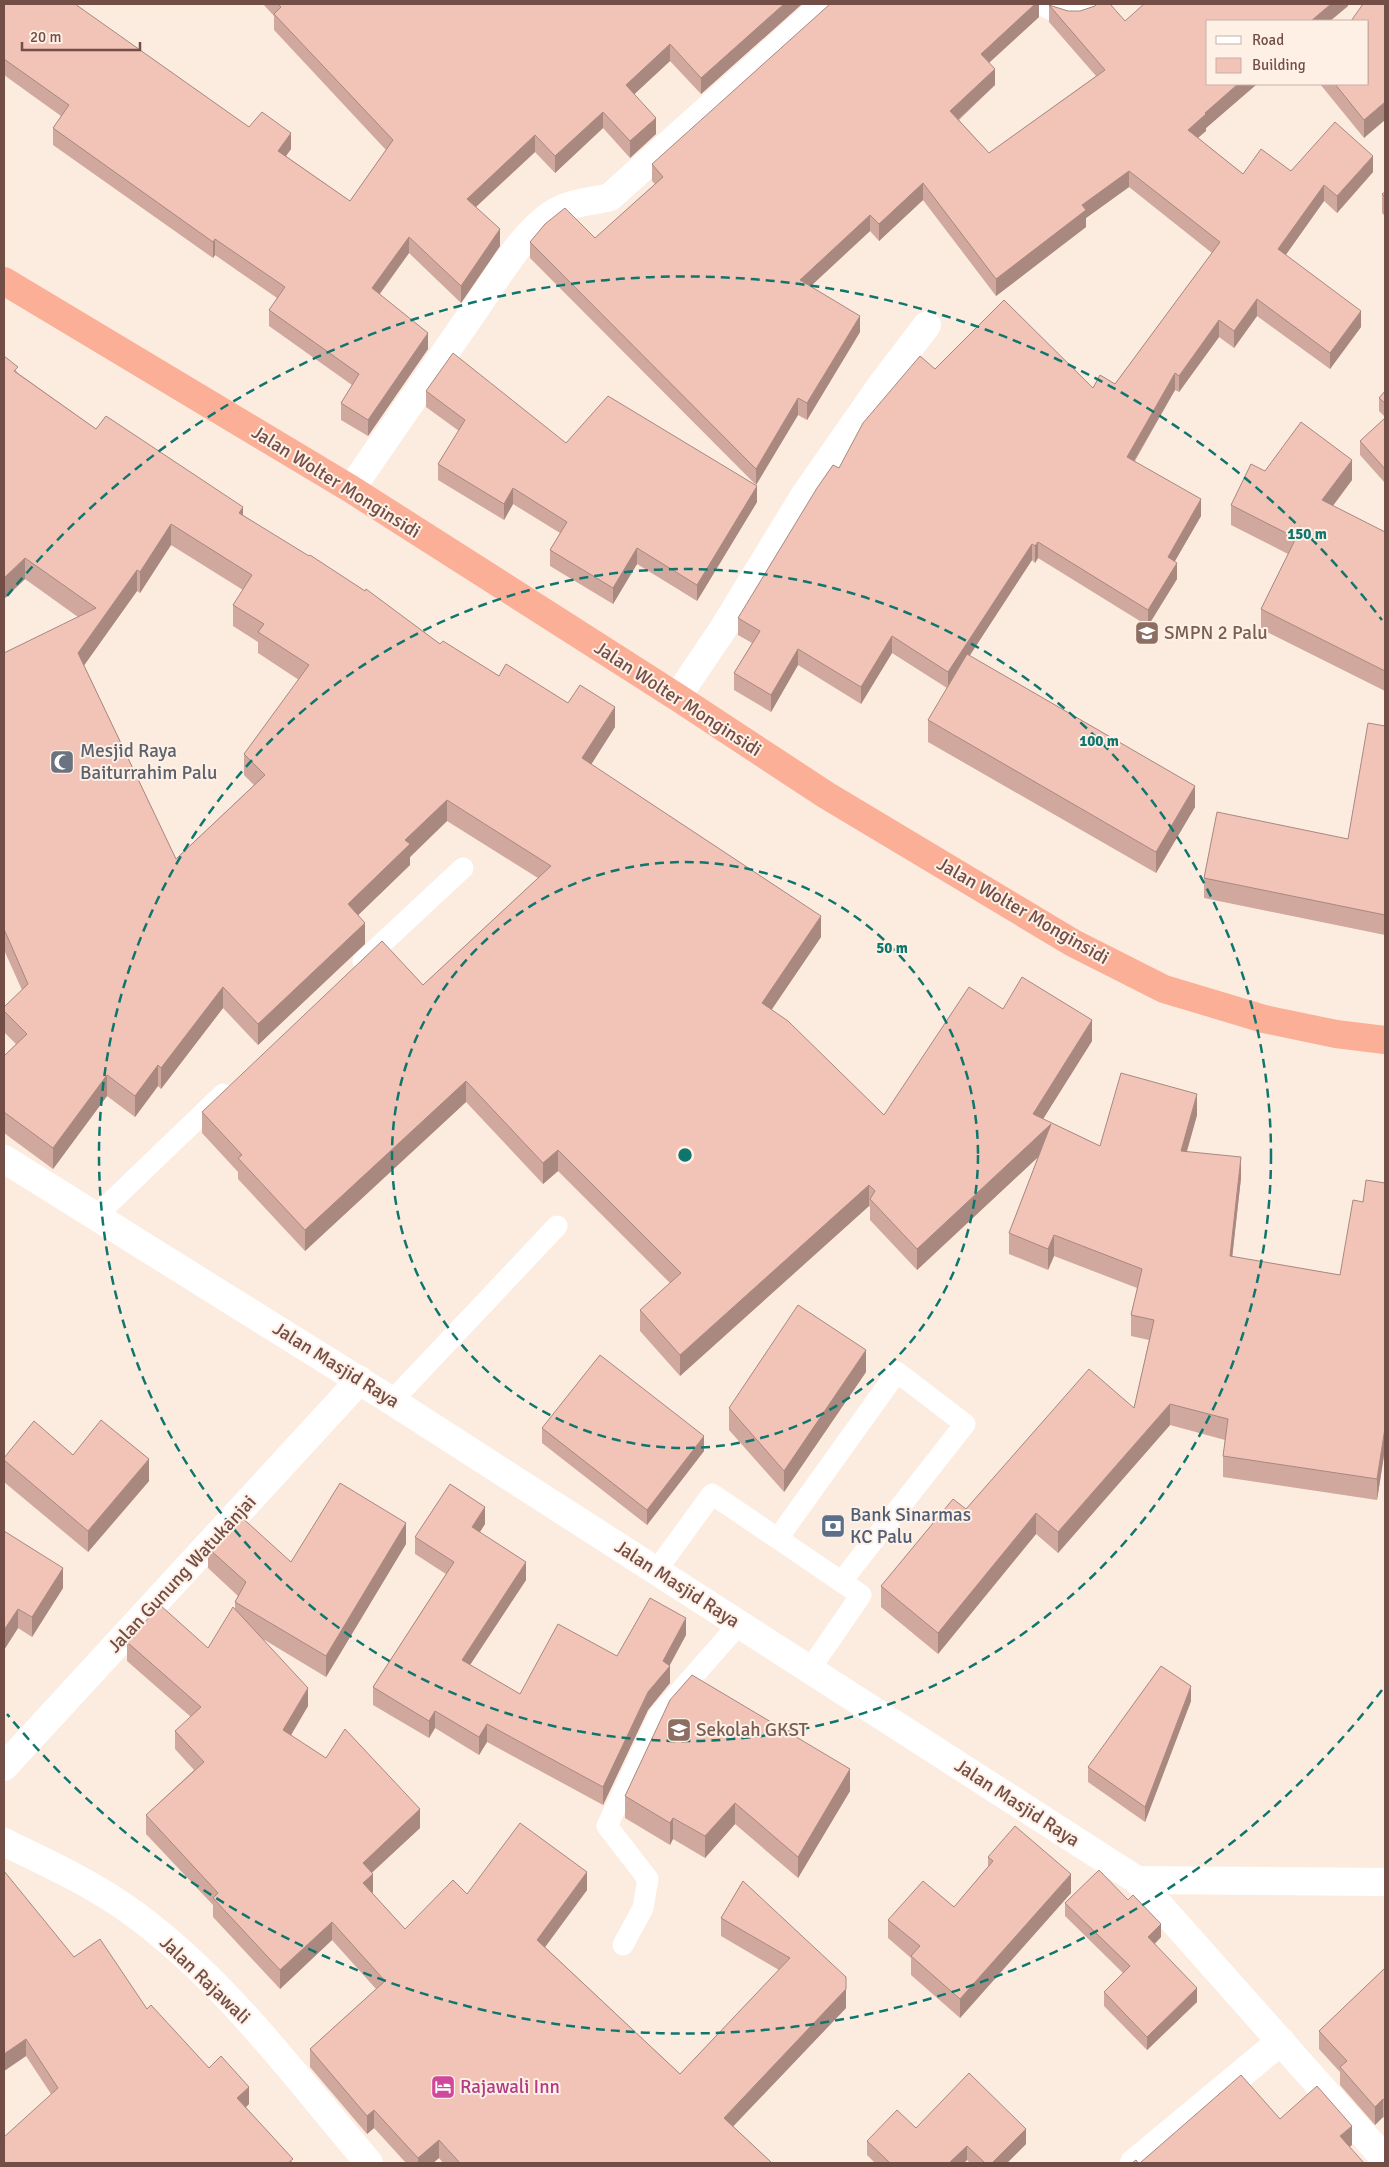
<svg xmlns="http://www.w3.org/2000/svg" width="1389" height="2167" font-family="Signika,sans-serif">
	<rect width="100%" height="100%" fill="#fcece0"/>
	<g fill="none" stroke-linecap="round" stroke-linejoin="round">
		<g stroke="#fff" stroke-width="21">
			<path d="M363 961 463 868"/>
			<path d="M95 1217 223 1094"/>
			<path d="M392 1401 557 1226"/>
			<path d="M778 1538 897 1372 965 1424 841 1582"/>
			<path d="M656 1571 712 1494 861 1595 810 1669"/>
			<path d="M623 1945 643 1908 648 1879 607 1826 659 1715 739 1624"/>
		</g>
		<g stroke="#fff" stroke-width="28">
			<path d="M1047 4C1065 12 1077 18 1094 4"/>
			<path d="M351 489C394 426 437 364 480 302 500 273 525 230 555 212 572 202 591 202 610 197L825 4"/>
			<path d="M677 697 723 629 804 496 882 384 927 325"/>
			<path d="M4 1159 392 1401 1137 1880 1385 1882"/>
			<path d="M4 1767 360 1380"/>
			<path d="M4 1842C48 1863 93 1884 133 1913 226 1981 295 2076 369 2163"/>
			<path d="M1137 1880 1385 2159"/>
			<path d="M1134 2163 1281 2041"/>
		</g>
		<path stroke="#faaf96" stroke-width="28" d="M4 281 351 489 677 697 826 795 1073 943 1164 989 1264 1019 1336 1034 1385 1040"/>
	</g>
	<g fill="#d0a89d" fill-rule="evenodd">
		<path d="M4 4 249 127 291 149 286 156 350 201 386 150 274 30V16L263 4H802L701 94 670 61 634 94 656 134 630 158 603 128 555 173 535 152 476 207 500 246 461 303 409 253 380 294 428 349 368 436 341 420V403L352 385 269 326V310L277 298 215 255 213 258 53 145V128L61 116 4 75Z"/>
		<path d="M1039 4V17L989 63 995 85 959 120 989 153 1096 76 1049 22V5L1068 11 1125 21 1348 4V6L1330 21H1208V84H1257L1206 128V131L1198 138 1243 174 1291 171 1373 172 1337 213 1324 201 1285 255 1361 327 1330 369 1257 316 1234 348 1219 337 1179 392 1175 390 1135 461 1201 516 1175 561 1177 579 1148 626 1038 558 1035 563 1032 560 969 656 1195 807 1156 873 928 742V720L947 688 892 653 861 704 798 665 771 712 734 690V673L752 643 738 635V618L839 468 935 369 1093 388 1115 384 1212 253 1129 187 1086 218V227L996 296 923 200 879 241 870 231 811 286 860 332 807 420 798 415 756 485 530 258V242L595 238 655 184 652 181V164Z"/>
		<path d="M1385 4 1364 138 1320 84H1368Z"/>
		<path d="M1385 192V216L1382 213V194Z"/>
		<path d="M4 356 18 373 96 429 243 515 440 644 499 676 568 703 615 727 591 764 821 937 771 1010 884 1115 1003 1009 1092 1041 1043 1119 1100 1146 1197 1115 1187 1151 1241 1178 1232 1257 1340 1275 1363 1202 1385 1183V1449L1377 1500 1223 1477V1456L1225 1440 1170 1425 1058 1553 1036 1534 938 1654 881 1607V1586L966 1509 1134 1408 1149 1340 1131 1336V1315L1137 1288 1054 1256 1048 1270 1009 1254V1233L1038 1157 917 1270 870 1220V1207L869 1206 680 1376 640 1331V1310L670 1283 558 1171 543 1184 466 1102 305 1251 238 1179V1172L202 1133V1112L423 985 538 878 447 821 410 857V865L358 915 365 944 258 1045 223 1008 161 1089 158 1086 135 1117 107 1096 53 1169 4 1133V1056L16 1044 4 1032V1007L22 990 4 950V653L78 617 25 579 4 599ZM171 545 243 590 233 605V626L258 642V653L299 680 244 754V775L254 785 176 859 84 665 137 591 140 593Z"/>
		<path d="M426 391 566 443 757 502 697 601 637 564 613 604 550 566V550L560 533 513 504 504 520 438 480V464L459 431 426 407Z"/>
		<path d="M1385 391V417L1379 411V398Z"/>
		<path d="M1385 418V483L1360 455V441Z"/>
		<path d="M1265 471 1352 480 1333 506 1385 532V691L1261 629V609L1288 554 1231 525V505Z"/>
		<path d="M1385 726V935L1204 898V878L1348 839Z"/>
		<path d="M866 1372 784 1492 729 1430V1408Z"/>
		<path d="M542 1428 704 1451 647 1525 542 1443Z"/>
		<path d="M73 1455 149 1481 88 1552 4 1482V1458Z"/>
		<path d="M485 1524 480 1532 526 1580 470 1665 520 1694 617 1656 686 1635 670 1665V1683L648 1710 603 1805 487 1742 479 1755 435 1728 429 1738 373 1705V1687L446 1574 415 1554V1537Z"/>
		<path d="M4 1531 63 1588 32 1637 18 1628 4 1650Z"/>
		<path d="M406 1544 326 1677 263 1639 308 1706 290 1735 420 1828 372 1872 373 1892 372 1893 405 1929 467 1894 587 1890 545 1947 680 2074 779 1970 721 1936V1918L743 1881 846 2008 733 2126 772 2163H443L439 2158 433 2163H406L374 2128 367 2134 310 2067V2049L376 1989 332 1940 280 1989 213 1917V1905L146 1834V1815L194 1770 175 1749V1731L191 1717 127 1661V1642L208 1648 235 1609V1602L238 1596 208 1568V1548L291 1562Z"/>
		<path d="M1191 1701 1145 1822 1088 1782V1767Z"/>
		<path d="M850 1791 798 1878 735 1824 705 1858 673 1839 670 1845 625 1818V1796Z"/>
		<path d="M988 1857 1071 1893 960 2018 911 1975V1958L888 1938V1920L954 1907 988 1867Z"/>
		<path d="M1065 1903 1161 1937 1155 1944 1197 2002 1147 2050 1104 2006V1992L1123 1973 1065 1916Z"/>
		<path d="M74 1957 147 2009 209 2068 249 2104 246 2107 293 2163 51 2094 26 2056 4 2071Z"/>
		<path d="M1385 1968V2119L1383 2117 1375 2125 1340 2085V2072L1319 2049V2031Z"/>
		<path d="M916 2128 1026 2144 1007 2163H970L967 2160 964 2163H875L867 2155V2141Z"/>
	</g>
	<g fill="#a98880">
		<path d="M784 4H802L701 94V78Z"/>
		<path d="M1035 4H1039V17L981 70V54Z"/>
		<path d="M1331 4H1348V6L1330 21H1311Z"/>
		<path d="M670 44V61L626 102V85Z"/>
		<path d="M995 69V85L950 127V111Z"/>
		<path d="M1238 84H1257L1206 128V131L1188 146V130L1205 113Z"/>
		<path d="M1385 102V120L1364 138V120Z"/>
		<path d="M603 112V128L555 173V156Z"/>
		<path d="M656 118V134L630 158V141Z"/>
		<path d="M291 133V149L278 167V151Z"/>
		<path d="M535 135V152L467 215V199Z"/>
		<path d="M1373 156V172L1337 213V196Z"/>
		<path d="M1129 171V187L1086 218V227L996 296V279L1082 205Z"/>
		<path d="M923 183V200L879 241V224Z"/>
		<path d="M1324 185V201L1278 266V249Z"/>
		<path d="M870 215V231L800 296V280Z"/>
		<path d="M500 229V246L461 303V286Z"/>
		<path d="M409 237V253L372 304V288Z"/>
		<path d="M215 239V255L213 258V242Z"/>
		<path d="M1257 299V316L1234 348V331Z"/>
		<path d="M1361 311V327L1330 369V353Z"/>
		<path d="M860 316V332L807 420V403Z"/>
		<path d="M1219 320V337L1179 392V376Z"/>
		<path d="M428 333V349L368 436V420Z"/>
		<path d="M1175 373V390L1127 473V457Z"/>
		<path d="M798 398V415L756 485V469Z"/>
		<path d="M1352 460V480L1322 520V500Z"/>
		<path d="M757 486V502L697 601V585Z"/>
		<path d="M513 488V504L504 520V504Z"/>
		<path d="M1201 499V516L1168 573V557Z"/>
		<path d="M243 507V528L239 513Z"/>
		<path d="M171 524V545L140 593V572Z"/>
		<path d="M1038 542V558L1035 563V546Z"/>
		<path d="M1032 544V560L948 689V672Z"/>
		<path d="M637 548V564L613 604V588Z"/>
		<path d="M25 558V579L4 599V578Z"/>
		<path d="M1177 563V579L1148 626V610Z"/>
		<path d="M137 570V591L78 674V653Z"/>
		<path d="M892 636V653L861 704V687Z"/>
		<path d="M798 649V665L771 712V695Z"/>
		<path d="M615 707V727L582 779V758Z"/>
		<path d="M1195 786V807L1156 873V852Z"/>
		<path d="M447 800V821L410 857V865L348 925V904L405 840Z"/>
		<path d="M821 916V937L762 1024V1003Z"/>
		<path d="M365 923V944L258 1045V1024Z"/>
		<path d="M223 987V1008L161 1089V1068Z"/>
		<path d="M1092 1020V1041L1033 1135V1114Z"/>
		<path d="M158 1065V1086L135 1117V1096Z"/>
		<path d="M107 1075V1096L53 1169V1148Z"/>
		<path d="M466 1081V1102L305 1251V1230Z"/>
		<path d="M1197 1094V1115L1181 1172V1151Z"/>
		<path d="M1051 1124V1145L917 1270V1249Z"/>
		<path d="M558 1150V1171L543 1184V1163Z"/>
		<path d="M1241 1157V1178L1230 1277V1256Z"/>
		<path d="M869 1185V1206L680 1376V1355Z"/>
		<path d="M1054 1235V1256L1048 1270V1249Z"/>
		<path d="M866 1350V1372L784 1492V1471Z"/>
		<path d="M1170 1404V1425L1058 1553V1532Z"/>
		<path d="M1385 1428V1449L1377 1500V1479Z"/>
		<path d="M704 1436V1451L647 1525V1510Z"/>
		<path d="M149 1459V1481L88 1552V1531Z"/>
		<path d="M485 1507V1524L472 1544V1527Z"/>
		<path d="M1036 1513V1534L938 1654V1633Z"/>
		<path d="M406 1523V1544L326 1677V1656Z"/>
		<path d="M526 1562V1580L462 1677V1660Z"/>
		<path d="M63 1568V1588L32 1637V1617Z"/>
		<path d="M18 1609V1628L4 1650V1630Z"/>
		<path d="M686 1618V1635L668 1668 670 1666V1683L648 1710 603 1805V1787L663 1661Z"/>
		<path d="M1191 1686V1701L1145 1822V1807Z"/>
		<path d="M308 1688V1706L283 1749V1730Z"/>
		<path d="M435 1711V1728L429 1738V1721Z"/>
		<path d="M487 1724V1742L479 1755V1737Z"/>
		<path d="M850 1769V1791L798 1878V1857Z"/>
		<path d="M735 1803V1824L705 1858V1836Z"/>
		<path d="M420 1809V1828L363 1881V1863Z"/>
		<path d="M673 1818V1839L670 1845V1823Z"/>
		<path d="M587 1872V1890L537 1958V1940Z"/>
		<path d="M373 1874V1892L363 1901V1883Z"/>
		<path d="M1071 1874V1893L960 2018V1999Z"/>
		<path d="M332 1922V1940L280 1989V1970Z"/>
		<path d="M1161 1924V1937L1148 1950V1937Z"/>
		<path d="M1197 1988V2002L1147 2050V2037Z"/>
		<path d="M846 1989V2008L724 2136V2118Z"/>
		<path d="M26 2039V2056L4 2071V2054Z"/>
		<path d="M249 2087V2104L237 2115V2098Z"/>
		<path d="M1383 2099V2117L1375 2125V2107Z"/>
		<path d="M374 2110V2128L367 2134V2116Z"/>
		<path d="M1352 2126V2145L1340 2156V2136Z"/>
		<path d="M1026 2129V2144L1007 2163H992Z"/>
		<path d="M439 2140V2158L433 2163H418V2158Z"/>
		<path d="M967 2146V2160L964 2163H949Z"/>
	</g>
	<g fill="#f2c3b7" stroke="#a98880" fill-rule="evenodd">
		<path d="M4 4H75L249 127 262 112 291 133 278 151 350 201 393 140 274 14 281 7 278 4H784L701 78 670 44 626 85 656 118 630 141 603 112 555 156 535 135 467 199 500 229 461 286 409 237 372 288 428 333 368 420 341 403 359 374 269 310 285 287 215 239 213 242 53 128 69 105 4 59Z"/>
		<path d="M830 4H1035L981 54 995 69 950 111 989 153 1105 70 1049 5 1068 11H1080L1095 6 1097 4H1110L1125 21 1144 4H1331L1311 21H1208V84H1238L1205 113 1206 114 1188 130 1243 174 1261 149 1291 171 1335 122 1373 156 1337 196 1324 185 1278 249 1361 311 1330 353 1257 299 1234 331 1219 320 1179 376 1175 373 1127 457 1201 499 1168 557 1177 563 1148 610 1038 542 1035 546 1032 544 948 672 892 636 861 687 798 649 771 695 734 673 760 631 738 618 817 488 833 465 839 468 863 423 920 356 935 369 1004 300 1093 388 1100 375 1115 384 1220 242 1129 171 1082 205 1086 210 996 279 923 183 879 224 870 215 800 280 860 316 807 403 798 398 756 469 530 242 545 224 565 208 595 238 663 177 652 164Z"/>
		<path d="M1363 4H1385V102L1364 120 1335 84H1368V21H1351Z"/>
		<path d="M1385 192V197L1382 194Z"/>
		<path d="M453 353 566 443 608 396 757 486 697 585 637 548 613 588 550 550 567 522 513 488 504 504 438 464 465 420 426 391Z"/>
		<path d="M4 356 18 367 14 371 96 429 106 416 243 507 239 513 309 556 310 555 365 591 366 589 440 644 443 641 499 676 506 664 568 703 580 685 615 707 582 758 821 916 762 1003 788 1021 884 1115 969 987 1003 1009 1022 977 1092 1020 1033 1114 1100 1146 1121 1073 1197 1094 1181 1151 1241 1157 1230 1256 1340 1275 1353 1200 1363 1202 1366 1180 1385 1183V1428L1377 1479 1223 1456 1228 1419 1170 1404 1058 1532 1036 1513 938 1633 881 1586 953 1499 966 1509 1089 1369 1134 1408 1154 1320 1131 1315 1142 1269 1054 1235 1048 1249 1009 1233 1051 1124 917 1249 870 1199 875 1191 869 1185 680 1355 640 1310 681 1273 558 1150 543 1163 466 1081 305 1230 238 1158 242 1155 202 1112 382 941 423 985 551 866 447 800 405 840 410 844 348 904 365 923 258 1024 223 987 161 1068 158 1065 135 1096 107 1075 53 1148 4 1112V1056L27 1034 4 1011V1007L28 984 4 929V653L96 608 25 558 4 578ZM171 524 252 575 233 605 264 624 258 632 309 665 244 754 265 775 176 859 78 653 137 570 140 572Z"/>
		<path d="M1385 391V403L1379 398Z"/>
		<path d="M1385 418V469L1360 441Z"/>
		<path d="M1301 422 1352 460 1322 500 1385 532V671L1261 609 1296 538 1231 505 1251 464 1265 471Z"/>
		<path d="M967 654 1195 786 1156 852 928 720Z"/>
		<path d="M1368 723 1385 726V915L1204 878 1217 812 1348 839Z"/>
		<path d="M798 1305 866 1350 784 1471 729 1408Z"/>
		<path d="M600 1355 704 1436 647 1510 542 1428Z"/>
		<path d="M101 1420 149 1459 88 1531 4 1460V1458L34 1421 73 1455Z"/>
		<path d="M340 1483 406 1523 326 1656 235 1602 246 1582 208 1548 238 1514 291 1562Z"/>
		<path d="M450 1484 485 1507 472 1527 526 1562 462 1660 520 1694 558 1624 617 1656 650 1598 686 1618 663 1661 670 1666 648 1692 603 1787 487 1724 479 1737 435 1711 429 1721 373 1687 454 1562 415 1537Z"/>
		<path d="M4 1531 63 1568 32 1617 18 1609 4 1630Z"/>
		<path d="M160 1605 208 1648 233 1607 308 1688 283 1730 326 1758 345 1729 420 1809 363 1863 373 1874 363 1883 405 1929 453 1880 467 1894 520 1823 587 1872 537 1940 680 2074 790 1958 721 1918 743 1881 846 1977V1989L724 2118 772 2163H460L439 2140 418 2158 374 2110 367 2116 310 2049 385 1981 332 1922 280 1970 213 1898 218 1893 146 1815 204 1762 175 1731 201 1707 127 1642Z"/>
		<path d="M1161 1666 1191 1686 1145 1807 1088 1767Z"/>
		<path d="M692 1675 850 1769 798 1857 735 1803 705 1836 673 1818 670 1823 625 1796 670 1700Z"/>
		<path d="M1015 1826 1071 1874 960 1999 911 1956 920 1946 888 1920 923 1881 954 1907 993 1861 988 1857Z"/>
		<path d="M1099 1870 1128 1900 1133 1895 1161 1924 1148 1937 1197 1988 1147 2037 1104 1992 1130 1966 1065 1903Z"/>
		<path d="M4 1871 74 1957 100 1939 147 2009 151 2005 209 2068 221 2056 249 2087 237 2098 293 2159 288 2163H4V2137L58 2088 26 2039 4 2054Z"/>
		<path d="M1385 1968V2101L1383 2099 1375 2107 1340 2067 1347 2061 1319 2031Z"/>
		<path d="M969 2073 1026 2129 992 2163H985L967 2146 949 2163H890L867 2141 897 2110 916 2128Z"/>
		<path d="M1241 2075 1280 2119 1317 2086 1352 2126 1340 2136 1364 2163H1140Z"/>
		<path d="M1136 2160 1138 2163H1132Z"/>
	</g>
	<g fill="none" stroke="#0f766e" stroke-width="2.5" stroke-dasharray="9 6">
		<circle cx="685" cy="1155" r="293"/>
		<circle cx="685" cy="1155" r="586"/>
		<path d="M1382 1690A879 879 0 0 1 7 1714M7 596A879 879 0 0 1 1382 620"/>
	</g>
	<defs>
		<symbol id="school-square" viewBox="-11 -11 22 22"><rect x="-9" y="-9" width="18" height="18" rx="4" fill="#8d6e63" stroke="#fff0e6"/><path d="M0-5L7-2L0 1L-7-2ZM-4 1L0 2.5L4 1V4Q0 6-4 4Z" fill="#fff"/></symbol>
		<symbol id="mosque-square" viewBox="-11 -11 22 22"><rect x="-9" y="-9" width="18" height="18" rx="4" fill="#6b7280" stroke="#fff0e6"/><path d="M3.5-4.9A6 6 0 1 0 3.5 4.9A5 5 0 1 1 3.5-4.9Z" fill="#fff"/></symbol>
		<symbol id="bank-square" viewBox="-11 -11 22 22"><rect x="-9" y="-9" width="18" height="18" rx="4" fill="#5c6f8a" stroke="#fff0e6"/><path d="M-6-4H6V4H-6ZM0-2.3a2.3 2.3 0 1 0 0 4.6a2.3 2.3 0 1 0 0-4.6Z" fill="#fff"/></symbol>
		<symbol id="hotel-square" viewBox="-11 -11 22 22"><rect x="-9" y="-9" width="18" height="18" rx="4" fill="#d1479c" stroke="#fff0e6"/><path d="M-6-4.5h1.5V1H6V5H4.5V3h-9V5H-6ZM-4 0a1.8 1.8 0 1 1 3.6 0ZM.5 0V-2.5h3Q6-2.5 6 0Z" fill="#fff"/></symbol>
	</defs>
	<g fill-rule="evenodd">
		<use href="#school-square" x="1133" y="619" width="28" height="28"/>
		<use href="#mosque-square" x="48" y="748" width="28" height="28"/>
		<use href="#bank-square" x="819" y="1512" width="28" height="28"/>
		<use href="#school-square" x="665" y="1716" width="28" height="28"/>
		<use href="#hotel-square" x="429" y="2073" width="28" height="28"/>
	</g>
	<g text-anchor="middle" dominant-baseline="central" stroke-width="4" stroke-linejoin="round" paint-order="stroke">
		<g font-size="19" fill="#734e47" stroke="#fff0e6">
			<text transform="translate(336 482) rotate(32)">Jalan Wolter Monginsidi</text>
			<text transform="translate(678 699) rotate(33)">Jalan Wolter Monginsidi</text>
			<text transform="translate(1023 911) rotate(30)">Jalan Wolter Monginsidi</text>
			<text transform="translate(336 1365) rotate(32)">Jalan Masjid Raya</text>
			<text transform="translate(182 1574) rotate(-47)">Jalan Gunung Watukanjai</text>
			<text transform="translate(677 1584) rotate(33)">Jalan Masjid Raya</text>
			<text transform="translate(1017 1803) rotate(33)">Jalan Masjid Raya</text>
			<text transform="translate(205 1980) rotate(44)">Jalan Rajawali</text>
		</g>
		<g font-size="19" fill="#785e54" stroke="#fff0e6" text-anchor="start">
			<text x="1164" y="633">SMPN 2 Palu</text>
			<text x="696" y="1730">Sekolah GKST</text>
		</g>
		<g font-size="19" fill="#5b616d" stroke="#fff0e6" text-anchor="start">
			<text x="80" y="751">Mesjid Raya<tspan x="80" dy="22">Baiturrahim Palu</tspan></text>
		</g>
		<g font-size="19" fill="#4e5e75" stroke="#fff0e6" text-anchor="start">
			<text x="850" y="1515">Bank Sinarmas<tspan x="850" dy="22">KC Palu</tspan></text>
		</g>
		<g font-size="19" fill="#b23c85" stroke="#fff0e6" text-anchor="start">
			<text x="460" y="2087">Rajawali Inn</text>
		</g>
	</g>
	<circle cx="685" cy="1155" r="8" fill="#0f766e" stroke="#fff0e6" stroke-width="2.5"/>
	<g font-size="15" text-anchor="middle" font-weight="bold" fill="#0f766e" stroke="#fff0e6" stroke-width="4" stroke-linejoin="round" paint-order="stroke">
		<text x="1307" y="539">150 m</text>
		<text x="1099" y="746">100 m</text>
		<text x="892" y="953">50 m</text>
	</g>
	<rect width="1389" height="2167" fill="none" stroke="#734e47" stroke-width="10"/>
	<rect x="1206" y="20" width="162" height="65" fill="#fff0e6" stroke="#c7afa6"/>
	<rect x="1216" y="36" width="25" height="8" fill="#ffffff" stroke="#c7afa6"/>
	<text x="1252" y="45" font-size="15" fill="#734e47">Road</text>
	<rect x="1216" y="58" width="25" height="15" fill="#f2c3b7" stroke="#c7afa6"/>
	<text x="1252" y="70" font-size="15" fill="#734e47">Building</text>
	<path d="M22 42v8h118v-8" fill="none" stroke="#734e47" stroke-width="2.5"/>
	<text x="30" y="42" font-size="15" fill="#734e47" stroke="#fff0e6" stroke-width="4" paint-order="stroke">20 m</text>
</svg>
